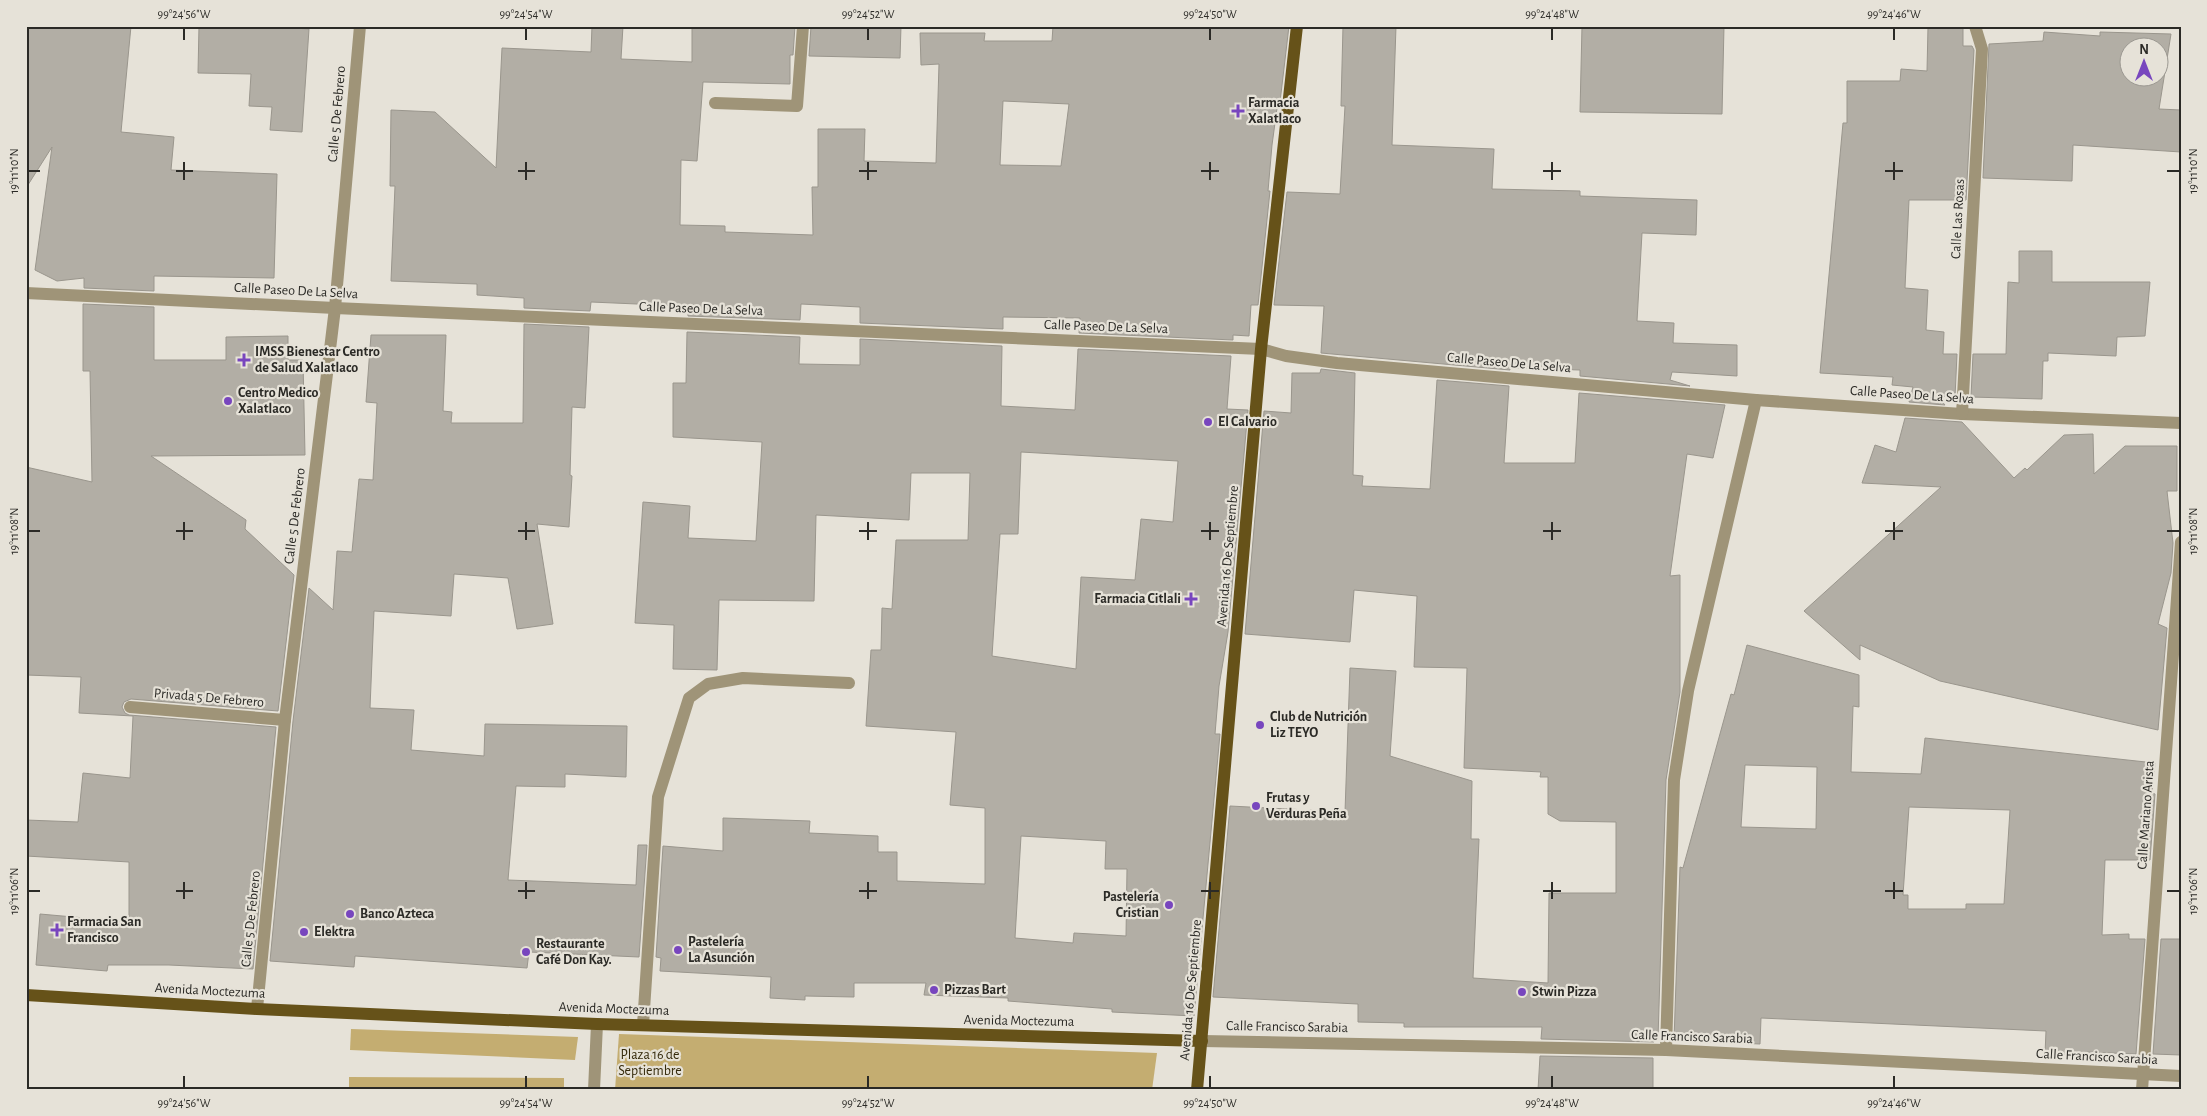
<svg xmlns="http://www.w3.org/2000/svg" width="2207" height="1116" font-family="'Alegreya Sans',sans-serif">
	<rect width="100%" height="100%" fill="#e6e2d8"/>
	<g fill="#c4ad71">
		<path d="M351 1029 578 1037 575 1060 350 1050Z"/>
		<path d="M619 1034 1157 1053 1152 1090H615Z"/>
		<path d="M349 1077 564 1078V1090H349Z"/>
	</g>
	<g fill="#b2aea5" stroke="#9a968d" fill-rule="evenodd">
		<path d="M26 26H131L121 132 174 137 171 170 277 174 274 278 154 276V291L84 288V278L57 281 35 270 52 147 26 188Z"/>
		<path d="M199 26H265L309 29 302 132 270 130 272 107 249 106 251 74 198 73Z"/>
		<path d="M592 26H623L621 59 692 62V26H795L793 55H790V84L703 82 697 161 681 160 680 225 725 226V232L813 235 812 187H818V129H865L864 161 936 163 939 64 921 65 920 33H985L984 41H1052L1053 26H1289L1280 102 1278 101 1272 145 1268 191H1270L1258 305H1251L1249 336 1233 335V340L1079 333 1080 318 1003 317V329L860 323V307L801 304 800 320 688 316V311H683V306L591 302 590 311 524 308V298L477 295V284L391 281 395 186H390L391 110 435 112 496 168 502 48 591 52ZM1003 101 1069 104 1061 166 1000 165Z"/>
		<path d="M811 26H901L900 58 809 56Z"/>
		<path d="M1343 26H1396L1392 145 1494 149 1492 189 1580 191V196L1697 200 1696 235 1642 233 1637 321 1674 323 1673 343 1737 345V376L1672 372 1670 380 1690 386 1580 376V370L1510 368V370L1321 353 1324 306 1274 305 1287 192 1340 194 1345 106H1341Z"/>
		<path d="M1582 26H1724L1722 114 1580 112Z"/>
		<path d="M1928 27 1963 28V46H1972L1974 50 1966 200H1909L1905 288 1928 290 1926 330 1944 332 1943 354H1957L1955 397 1937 396 1945 405 1909 402 1913 387 1892 385 1893 377 1820 373 1843 123H1847V81H1900L1901 69 1927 71Z"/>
		<path d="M2044 32 2100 36V32L2171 34 2159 109 2181 110V152L2073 145 2072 181 1983 178 1989 44 2043 41ZM2130 48H2160V78H2130Z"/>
		<path d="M2019 251H2052V282H2150L2145 336 2117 337 2116 356 2048 353V361H2043L2042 399 1971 397 1973 354H2006L2008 282 2019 283Z"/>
		<path d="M83 304 154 307V360H226V337L288 336V360H303L305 455 151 456 246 520 245 529 294 575 278 711 131 699 124 702 122 707 125 713 129 715 276 727 253 969 169 965H108L107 971 36 965 40 914 129 922V862L26 856V820L78 822 83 773 130 778 133 716 79 713 81 677 26 675V467L92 482 90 371H83Z"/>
		<path d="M524 324 589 327 585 408 572 407 570 475 572 476 569 527 537 524 553 624 517 629 508 578 454 574 451 616 374 611 370 708 414 710 411 750 484 756 485 724 627 726 626 777 565 774V787L516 786 508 880 636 885 638 845H647L639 957 529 952 527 968 355 956 354 967 270 961 293 721 309 588 333 610 337 551 352 552 359 479 373 480 377 403 366 402 371 335H446L443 411 452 412 451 423H523Z"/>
		<path d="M687 332 800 337 799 364 860 365V339L1002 346 1001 406 1075 410 1078 349 1231 356 1227 409 1248 410 1228 632 1219 686 1215 734H1220L1194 1016 1112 1012V1009L1008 1001V998L924 995 926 983H854V997L805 996V1000L770 998 771 977 660 971 661 958 656 957 663 846 723 851V818L810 821 809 833 878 836V852H897V881L985 884V808L950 805 956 732 866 726 871 650H881L882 608 892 609 896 540H968L970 473H911L909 520 816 515 814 601 719 600 717 670 673 669 674 625 635 623 643 502 690 506 688 538 756 541 762 442 673 437V383H686ZM1021 452 1178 461 1173 522 1141 519 1135 580 1081 577 1076 669 992 656 1000 534H1018ZM1021 836 1106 841 1105 869H1127L1126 936 1074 933 1073 943 1015 938Z"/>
		<path d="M1321 369 1355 373 1353 475 1363 476 1362 486 1430 489 1437 380 1509 386 1504 463H1575L1579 393 1725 405 1713 458 1687 454 1670 576 1680 575V692L1666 780 1658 1039H1654V1042L1541 1039 1542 1027H1404V1023L1358 1022V1004L1213 997 1230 806 1345 812 1350 668 1396 671 1390 756 1472 781 1471 839H1479L1473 978 1548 983 1549 893H1616V822L1560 821 1548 814V777H1540L1541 772 1464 768 1467 668 1414 667 1417 596 1354 590 1350 642 1245 634 1264 411 1291 413 1292 373H1320Z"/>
		<path d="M1905 418 1962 422 2014 478 2025 468 2027 470 2064 435 2093 434 2094 474 2125 446H2177V491H2167L2173 543 2171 573 2158 624 2167 628 2158 730 1940 681 1860 645V660L1804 611 1941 487 1862 483 1875 445 1896 452Z"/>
		<path d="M1747 645 1859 675V707L1853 706 1851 772 1921 774 1925 738 2155 763 2152 793 2155 794 2150 860H2105L2102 935 2129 934V939H2145L2136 1054 2085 1052 2084 1055 2045 1054 2046 1031 1761 1018 1760 1044 1674 1040 1680 867 1683 868 1731 694 1734 695ZM1745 765 1817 767 1816 829 1741 827ZM1909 807 2010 810 2004 904H1966V909H1908V895H1903Z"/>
		<path d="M2161 939H2181V1055L2153 1054Z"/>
		<path d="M1540 1056 1653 1058V1090H1538Z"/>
	</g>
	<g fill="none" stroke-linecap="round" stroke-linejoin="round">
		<g stroke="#9f9478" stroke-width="12">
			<path d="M715 103 797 106 803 26"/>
			<path d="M26 293 335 308 1261 349 1286 356 1337 363 1756 400 1962 414 2181 423"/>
			<path d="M1962 414 1982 49 1975 26"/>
			<path d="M130 707 285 720"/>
			<path d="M257 1009 285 720 335 308 360 26"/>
			<path d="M643 1025 658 797 689 698 708 684 743 678 849 683"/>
			<path d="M1202 1041 1666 1050 2181 1076"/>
			<path d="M1666 1050 1674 780 1688 691 1756 400"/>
			<path d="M594 1090 597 1024"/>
			<path d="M2142 1090 2181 542"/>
		</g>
		<g stroke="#665219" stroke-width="12">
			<path d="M26 995 257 1009 597 1024 1202 1041"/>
			<path d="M1197 1090 1261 349 1297 26"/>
		</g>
	</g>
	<path fill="none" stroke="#2b2a26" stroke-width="2" d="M184 28V40M526 28V40M868 28V40M1210 28V40M1552 28V40M1894 28V40M184 162V180M526 162V180M868 162V180M1210 162V180M1552 162V180M1894 162V180M28 171H40M176 171H193M518 171H535M859 171H877M1201 171H1219M1543 171H1561M1885 171H1903M2167 171H2180M184 522V540M526 522V540M868 522V540M1210 522V540M1552 522V540M1894 522V540M28 531H40M176 531H193M518 531H535M859 531H877M1201 531H1219M1543 531H1561M1885 531H1903M2167 531H2180M184 882V899M526 882V899M868 882V899M1210 882V899M1552 882V899M1894 882V899M28 891H40M176 891H193M518 891H535M859 891H877M1201 891H1219M1543 891H1561M1885 891H1903M2167 891H2180M184 1076V1088M526 1076V1088M868 1076V1088M1210 1076V1088M1552 1076V1088M1894 1076V1088"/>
	<g fill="#7846be" stroke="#e6e2d8" stroke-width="2">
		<path d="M1235.5 103.5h5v5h5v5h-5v5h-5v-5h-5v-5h5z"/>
		<path d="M241.5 352.5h5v5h5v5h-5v5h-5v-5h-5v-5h5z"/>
		<circle cx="228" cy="401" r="5"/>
		<circle cx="1208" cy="422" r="5"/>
		<path d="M1188.5 591.5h5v5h5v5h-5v5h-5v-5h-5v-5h5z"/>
		<circle cx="1260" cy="725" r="5"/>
		<circle cx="1256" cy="806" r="5"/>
		<circle cx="1169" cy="905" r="5"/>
		<circle cx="350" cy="914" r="5"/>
		<path d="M54.5 922.5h5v5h5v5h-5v5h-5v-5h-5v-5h5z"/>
		<circle cx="304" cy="932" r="5"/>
		<circle cx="678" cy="950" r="5"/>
		<circle cx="526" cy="952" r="5"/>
		<circle cx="934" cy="990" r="5"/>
		<circle cx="1522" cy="992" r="5"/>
	</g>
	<g text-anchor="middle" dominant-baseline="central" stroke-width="4.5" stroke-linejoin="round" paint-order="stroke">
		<g font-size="14" font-weight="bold" fill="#2b2a26" stroke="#e6e2d8" text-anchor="start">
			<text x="1248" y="103">Farmacia<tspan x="1248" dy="16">Xalatlaco</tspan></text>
			<text x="255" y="352">IMSS Bienestar Centro<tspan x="255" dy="16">de Salud Xalatlaco</tspan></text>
			<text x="238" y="393">Centro Medico<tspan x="238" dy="16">Xalatlaco</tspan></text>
			<text x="1218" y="422">El Calvario</text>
			<text x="1181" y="599" text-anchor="end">Farmacia Citlali</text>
			<text x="1270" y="717">Club de Nutrición<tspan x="1270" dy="16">Liz TEYO</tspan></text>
			<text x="1266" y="798">Frutas y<tspan x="1266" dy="16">Verduras Peña</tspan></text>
			<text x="1159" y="897" text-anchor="end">Pastelería<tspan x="1159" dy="16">Cristian</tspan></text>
			<text x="360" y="914">Banco Azteca</text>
			<text x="67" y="922">Farmacia San<tspan x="67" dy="16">Francisco</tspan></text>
			<text x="314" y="932">Elektra</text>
			<text x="688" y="942">Pastelería<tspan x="688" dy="16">La Asunción</tspan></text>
			<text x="536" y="944">Restaurante<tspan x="536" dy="16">Café Don Kay.</tspan></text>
			<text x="944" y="990">Pizzas Bart</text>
			<text x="1532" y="992">Stwin Pizza</text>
		</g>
		<g font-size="14" fill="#2b2a26" stroke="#e6e2d8">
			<text transform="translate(337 114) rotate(-85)">Calle 5 De Febrero</text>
			<text transform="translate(1958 219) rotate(-87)">Calle Las Rosas</text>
			<text transform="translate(296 291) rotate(3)">Calle Paseo De La Selva</text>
			<text transform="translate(701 309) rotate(2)">Calle Paseo De La Selva</text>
			<text transform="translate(1106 327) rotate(2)">Calle Paseo De La Selva</text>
			<text transform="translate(1509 363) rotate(5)">Calle Paseo De La Selva</text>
			<text transform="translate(1912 395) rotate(4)">Calle Paseo De La Selva</text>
			<text transform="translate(295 516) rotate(-83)">Calle 5 De Febrero</text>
			<text transform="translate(1228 556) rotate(-85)">Avenida 16 De Septiembre</text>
			<text transform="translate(209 698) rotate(5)">Privada 5 De Febrero</text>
			<text transform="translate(2146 815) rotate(-86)">Calle Mariano Arista</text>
			<text transform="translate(251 919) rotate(-84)">Calle 5 De Febrero</text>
			<text transform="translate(1191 990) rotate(-85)">Avenida 16 De Septiembre</text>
			<text transform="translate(210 991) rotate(3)">Avenida Moctezuma</text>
			<text transform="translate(614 1009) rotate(2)">Avenida Moctezuma</text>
			<text transform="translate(1019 1021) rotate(1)">Avenida Moctezuma</text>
			<text transform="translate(1287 1027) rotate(1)">Calle Francisco Sarabia</text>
			<text transform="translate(1692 1037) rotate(2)">Calle Francisco Sarabia</text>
			<text transform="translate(2097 1057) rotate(3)">Calle Francisco Sarabia</text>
		</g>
		<g font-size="14" fill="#352a0b" stroke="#e6e2d8">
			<text x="650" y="1055">Plaza 16 de<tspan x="650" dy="16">Septiembre</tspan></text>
		</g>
	</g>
	<rect width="2207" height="1116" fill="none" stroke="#e6e2d8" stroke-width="55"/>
	<g transform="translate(2144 62)"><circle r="24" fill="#e6e2d8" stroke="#9b9891"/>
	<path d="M0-4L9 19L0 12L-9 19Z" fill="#7846be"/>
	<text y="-8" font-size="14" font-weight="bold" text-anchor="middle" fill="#2b2a26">N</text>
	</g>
	<rect x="28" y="28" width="2152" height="1060" fill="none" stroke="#2b2a26" stroke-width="2"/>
	<g font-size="12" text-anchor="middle" fill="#2b2a26">
		<text x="184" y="18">99°24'56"W</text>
		<text x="526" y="18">99°24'54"W</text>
		<text x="868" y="18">99°24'52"W</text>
		<text x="1210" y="18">99°24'50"W</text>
		<text x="1552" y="18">99°24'48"W</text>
		<text x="1894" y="18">99°24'46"W</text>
		<text transform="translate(14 171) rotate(-90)" y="4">19°11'10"N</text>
		<text transform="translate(2193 171) rotate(-90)" y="4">19°11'10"N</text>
		<text transform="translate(14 531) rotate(-90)" y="4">19°11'08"N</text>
		<text transform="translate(2193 531) rotate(-90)" y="4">19°11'08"N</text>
		<text transform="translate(14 891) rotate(-90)" y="4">19°11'06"N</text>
		<text transform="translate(2193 891) rotate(-90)" y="4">19°11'06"N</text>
		<text x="184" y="1107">99°24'56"W</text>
		<text x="526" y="1107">99°24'54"W</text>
		<text x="868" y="1107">99°24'52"W</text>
		<text x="1210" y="1107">99°24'50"W</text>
		<text x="1552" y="1107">99°24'48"W</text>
		<text x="1894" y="1107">99°24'46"W</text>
	</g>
</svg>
